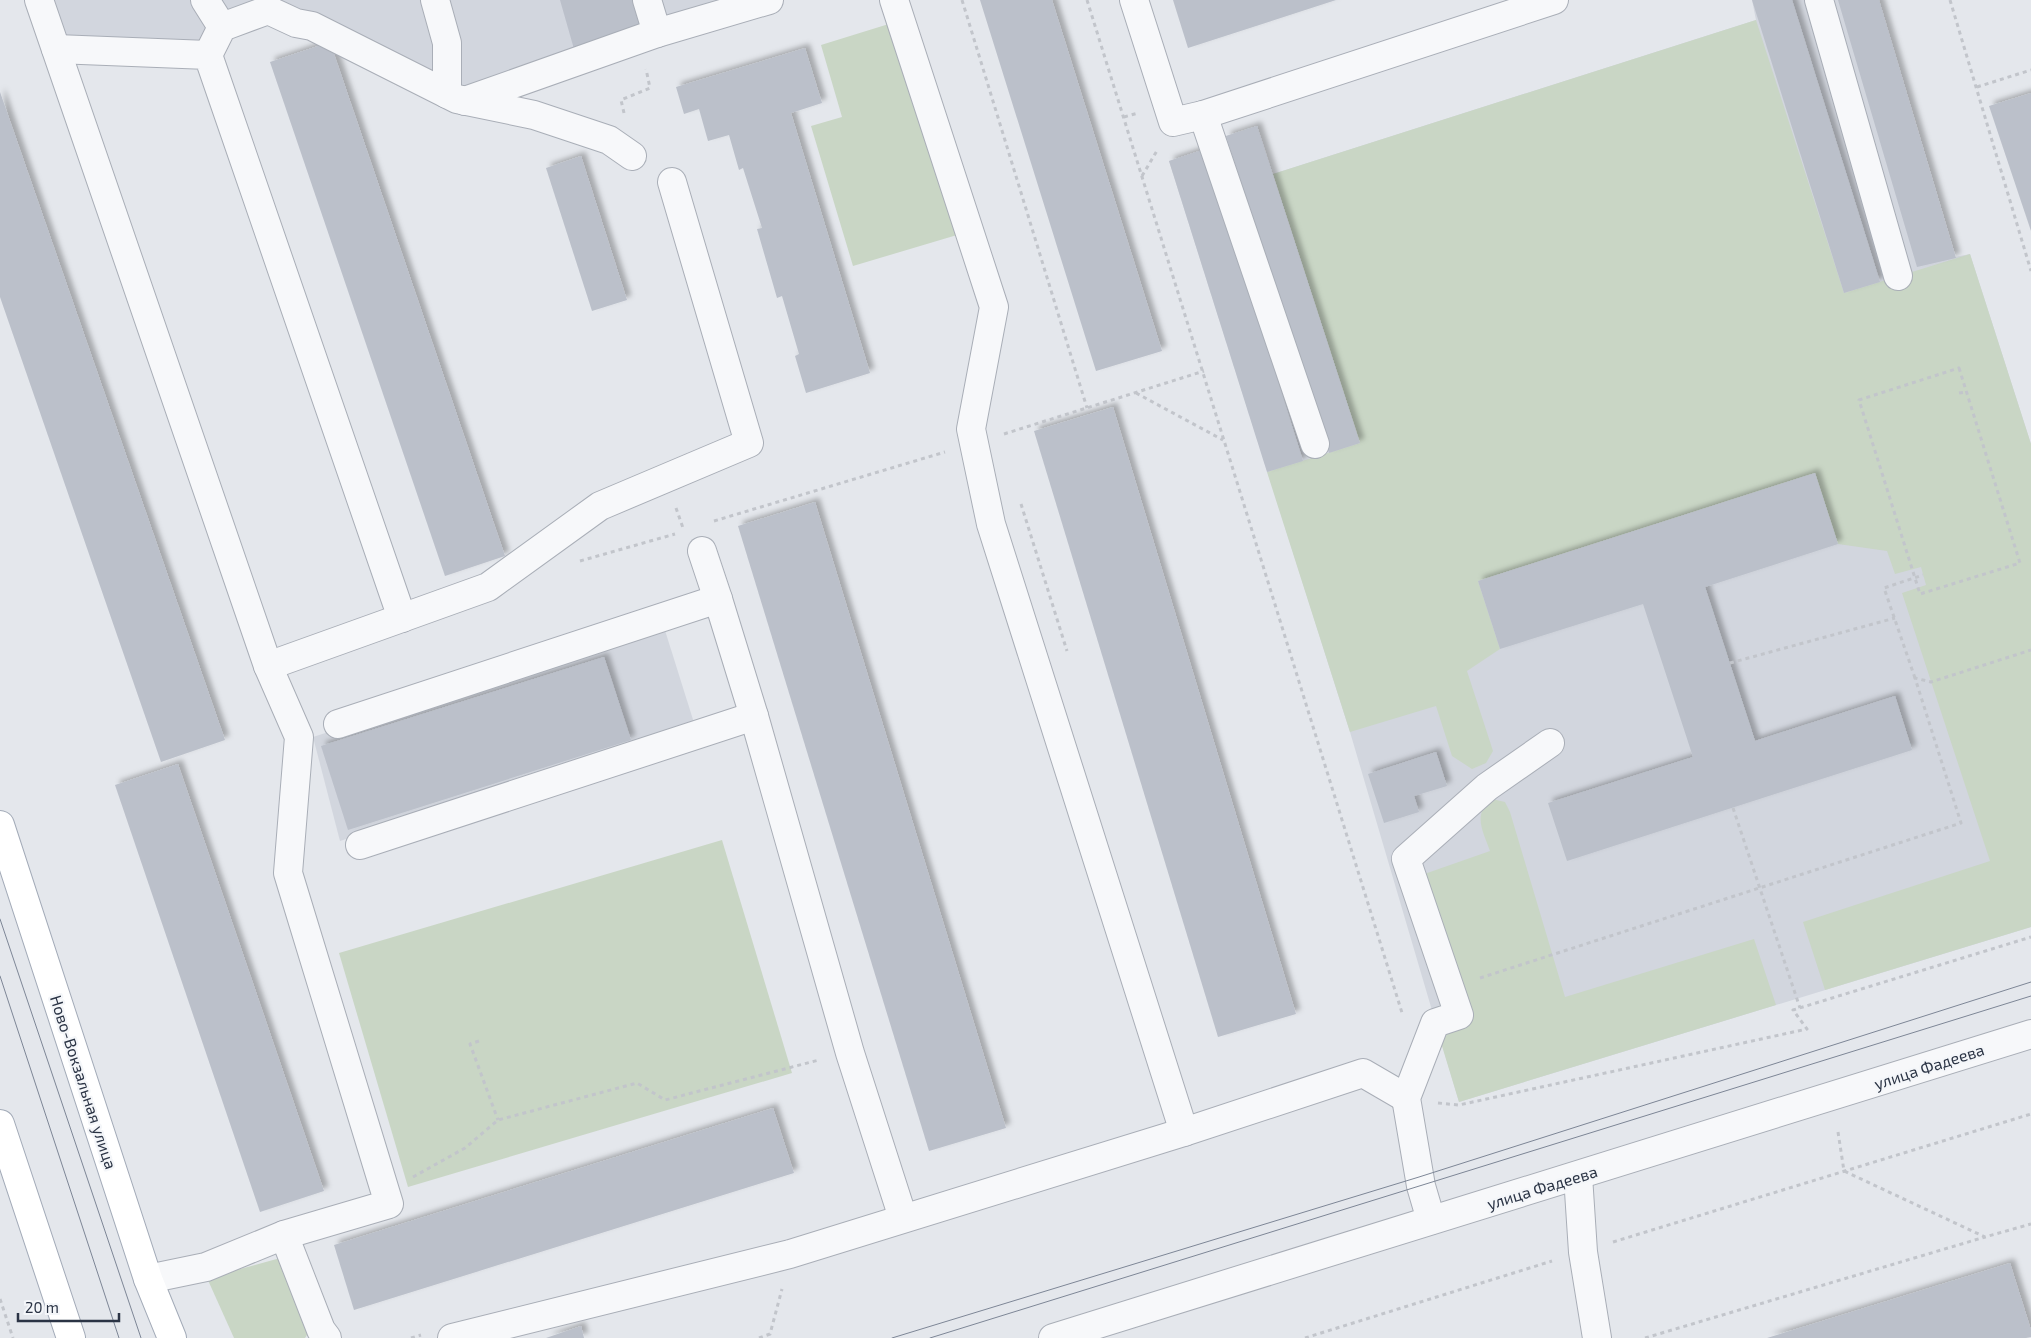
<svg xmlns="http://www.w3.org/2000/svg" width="2031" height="1338" font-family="'Exo 2',sans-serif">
	<defs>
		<filter id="shadow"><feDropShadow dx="4.5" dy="-4.5" stdDeviation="2.5" flood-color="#0004"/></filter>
	</defs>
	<rect width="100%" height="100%" fill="#e4e7ec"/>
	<g fill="#d2d6de">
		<path d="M39 0H769L465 101 268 10 208 55 56 49Z"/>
		<path d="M1752 0H1879L1955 257 1970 254 2031 444V927L1459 1102 1350 732 1169 161 1205 149 1226 136 1257 126 1273 174 1756 20Z"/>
		<path d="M663 624 695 726 340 841 313 737Z"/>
	</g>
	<g fill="#c9d6c5">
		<path d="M1756 20 1844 293 1970 254 2031 444V927L1825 990 1803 922 1990 861 1902 593 1926 585 1921 567 1895 574 1887 551 1838 544 1815 473 1478 581 1500 649 1467 671 1493 751 1486 763 1472 769 1452 756 1436 706 1350 732 1267 472 1360 443 1273 174Z"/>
		<path d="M892 23 957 235 853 266 811 126 842 117 821 45Z"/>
		<path d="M1492 799 1505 802 1510 812 1565 997 1754 939 1776 1005 1459 1102 1435 1023 1458 1015 1413 878 1490 851C1483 831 1472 814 1492 799Z"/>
		<path d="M722 840 792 1073 408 1187 339 953Z"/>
		<path d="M284 1257 311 1329 305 1338H234L207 1278Z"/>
	</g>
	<g fill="#bbc0ca" filter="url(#shadow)">
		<path d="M560 0H633L641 29 574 49Z"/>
		<path d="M980 0H1052L1162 351 1096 371Z"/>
		<path d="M1173 0H1336L1188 48Z"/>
		<path d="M1752 0H1792L1880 282 1844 293Z"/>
		<path d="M1838 0H1879L1956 258 1917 267Z"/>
		<path d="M330 42 505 556 445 576 270 62Z"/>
		<path d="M805 48 822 103 791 113 870 373 806 393 795 356 799 354 782 296 777 298 757 229 762 228 743 168 739 170 729 135 708 141 699 109 684 114 676 87Z"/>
		<path d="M0 92 225 740 161 762 0 297Z"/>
		<path d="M2031 93V231L1989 106Z"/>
		<path d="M1257 126 1360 443 1329 453 1226 136Z"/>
		<path d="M1205 149 1303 461 1267 472 1169 161Z"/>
		<path d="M581 156 627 300 592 311 546 168Z"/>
		<path d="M1113 407 1296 1014 1218 1037 1034 431Z"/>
		<path d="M1815 473 1838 544 1705 587 1755 741 1895 696 1912 750 1567 861 1548 803 1693 757 1643 604 1500 649 1478 581Z"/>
		<path d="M815 502 1006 1128 929 1151 738 526Z"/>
		<path d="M604 657 631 740 348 830 321 746Z"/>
		<path d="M1436 752 1447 786 1414 796 1419 812 1384 823 1368 774Z"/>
		<path d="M178 764 324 1191 260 1212 115 785Z"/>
		<path d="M773 1108 794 1173 354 1310 334 1245Z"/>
		<path d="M2010 1263 2031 1330V1337L2026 1338H1767Z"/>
		<path d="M581 1326 584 1338H546Z"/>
	</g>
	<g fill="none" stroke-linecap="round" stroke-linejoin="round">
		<defs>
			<g id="minor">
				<path d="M39 0 268 666 299 737 288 873 389 1204 284 1235 206 1267 148 1279"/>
				<path d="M205 0 222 27"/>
				<path d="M435 0 447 43V94"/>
				<path d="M647 0 657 33 769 0"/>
				<path d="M894 0 994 307 971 429 991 524 1184 1132"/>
				<path d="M1134 0 1173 122 1203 115 1554 0"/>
				<path d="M1819 0 1898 276"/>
				<path d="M56 49 208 55 402 618"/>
				<path d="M208 55 222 27 268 10 296 23 312 26 457 99 534 115 609 140 632 156"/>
				<path d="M465 101 657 33"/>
				<path d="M1203 115 1315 444"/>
				<path d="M702 551 718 599"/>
				<path d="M268 666 488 587 600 506 749 443 672 182"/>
				<path d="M338 724 718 599 754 716 850 1053 903 1218"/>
				<path d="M360 845 754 716"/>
				<path d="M1578 1176 1583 1252 1597 1338"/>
				<path d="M1431 1220 1421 1186 1406 1098 1435 1023 1459 1015 1406 859 1487 787 1550 743"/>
				<path d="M284 1235 321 1330 327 1338"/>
				<path d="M452 1338 790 1254 1184 1132 1363 1073 1406 1098"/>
				<path d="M1053 1338 2031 1034"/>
			</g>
			<g id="major">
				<path d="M0 825 148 1279 172 1338"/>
				<path d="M0 1124 71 1338"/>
			</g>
		</defs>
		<use href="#minor" stroke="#a9aeb7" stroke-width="30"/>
		<use href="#major" stroke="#a3abb8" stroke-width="30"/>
		<g stroke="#c2c5cb" stroke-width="3" stroke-dasharray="4 4" stroke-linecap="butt">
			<path d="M962 0 1087 408"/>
			<path d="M1087 0 1403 1016"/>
			<path d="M1950 0 2031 271"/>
			<path d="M1977 87 2031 70"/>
			<path d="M624 113 621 100 650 88 646 69"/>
			<path d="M1124 117 1138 113"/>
			<path d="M1142 176 1158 149"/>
			<path d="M1959 368 2020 563 1920 594 1859 400Z"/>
			<path d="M1136 393 1223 440"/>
			<path d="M1959 393 1966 392"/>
			<path d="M1004 434 1204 371"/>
			<path d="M1021 504 1067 651"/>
			<path d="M676 508 683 528"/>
			<path d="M714 521 945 452"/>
			<path d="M580 561 675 534"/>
			<path d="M1730 663 1895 618"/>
			<path d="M1915 678 1884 588 1923 575"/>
			<path d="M1733 808 1800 1008"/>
			<path d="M1480 978 1961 823 1915 678 1931 682 2031 650"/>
			<path d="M479 1041 470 1044 498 1120"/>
			<path d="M1438 1103 1459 1105 1807 1029 1793 1010 2031 937"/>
			<path d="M1838 1132 1844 1171 1985 1237 2031 1224"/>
			<path d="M413 1177 465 1148 498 1120 637 1083 665 1100 819 1060"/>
			<path d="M1613 1242 2031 1114"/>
			<path d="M0 1299 13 1338"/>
			<path d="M411 1338 421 1335"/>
			<path d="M759 1338 770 1334 782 1289"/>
			<path d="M1305 1338 1552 1261"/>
			<path d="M1645 1338 1985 1237"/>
		</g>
		<use href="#minor" stroke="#f7f8fa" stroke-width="28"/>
		<use href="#major" stroke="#fff" stroke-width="28"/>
		<g stroke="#7d8696" stroke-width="1">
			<path d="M0 919 141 1338"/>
			<path d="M0 976 119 1338"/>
			<path d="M892 1338 1419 1177 2031 982"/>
			<path d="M930 1338 2031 996"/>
		</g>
	</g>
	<g text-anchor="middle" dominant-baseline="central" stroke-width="4.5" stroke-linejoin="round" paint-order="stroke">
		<g font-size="16" fill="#2b3445" stroke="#f4f6f9">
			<text transform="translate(1929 1066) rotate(-18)">улица Фадеева</text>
			<text transform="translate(84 1082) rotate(72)">Ново-Вокзальная улица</text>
			<text transform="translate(1542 1187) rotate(-17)">улица Фадеева</text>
		</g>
	</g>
	<path d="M18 1313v8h101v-8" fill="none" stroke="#2b3445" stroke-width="2.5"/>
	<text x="25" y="1313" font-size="15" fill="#2b3445" stroke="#f4f6f9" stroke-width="4" paint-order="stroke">20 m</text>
</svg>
